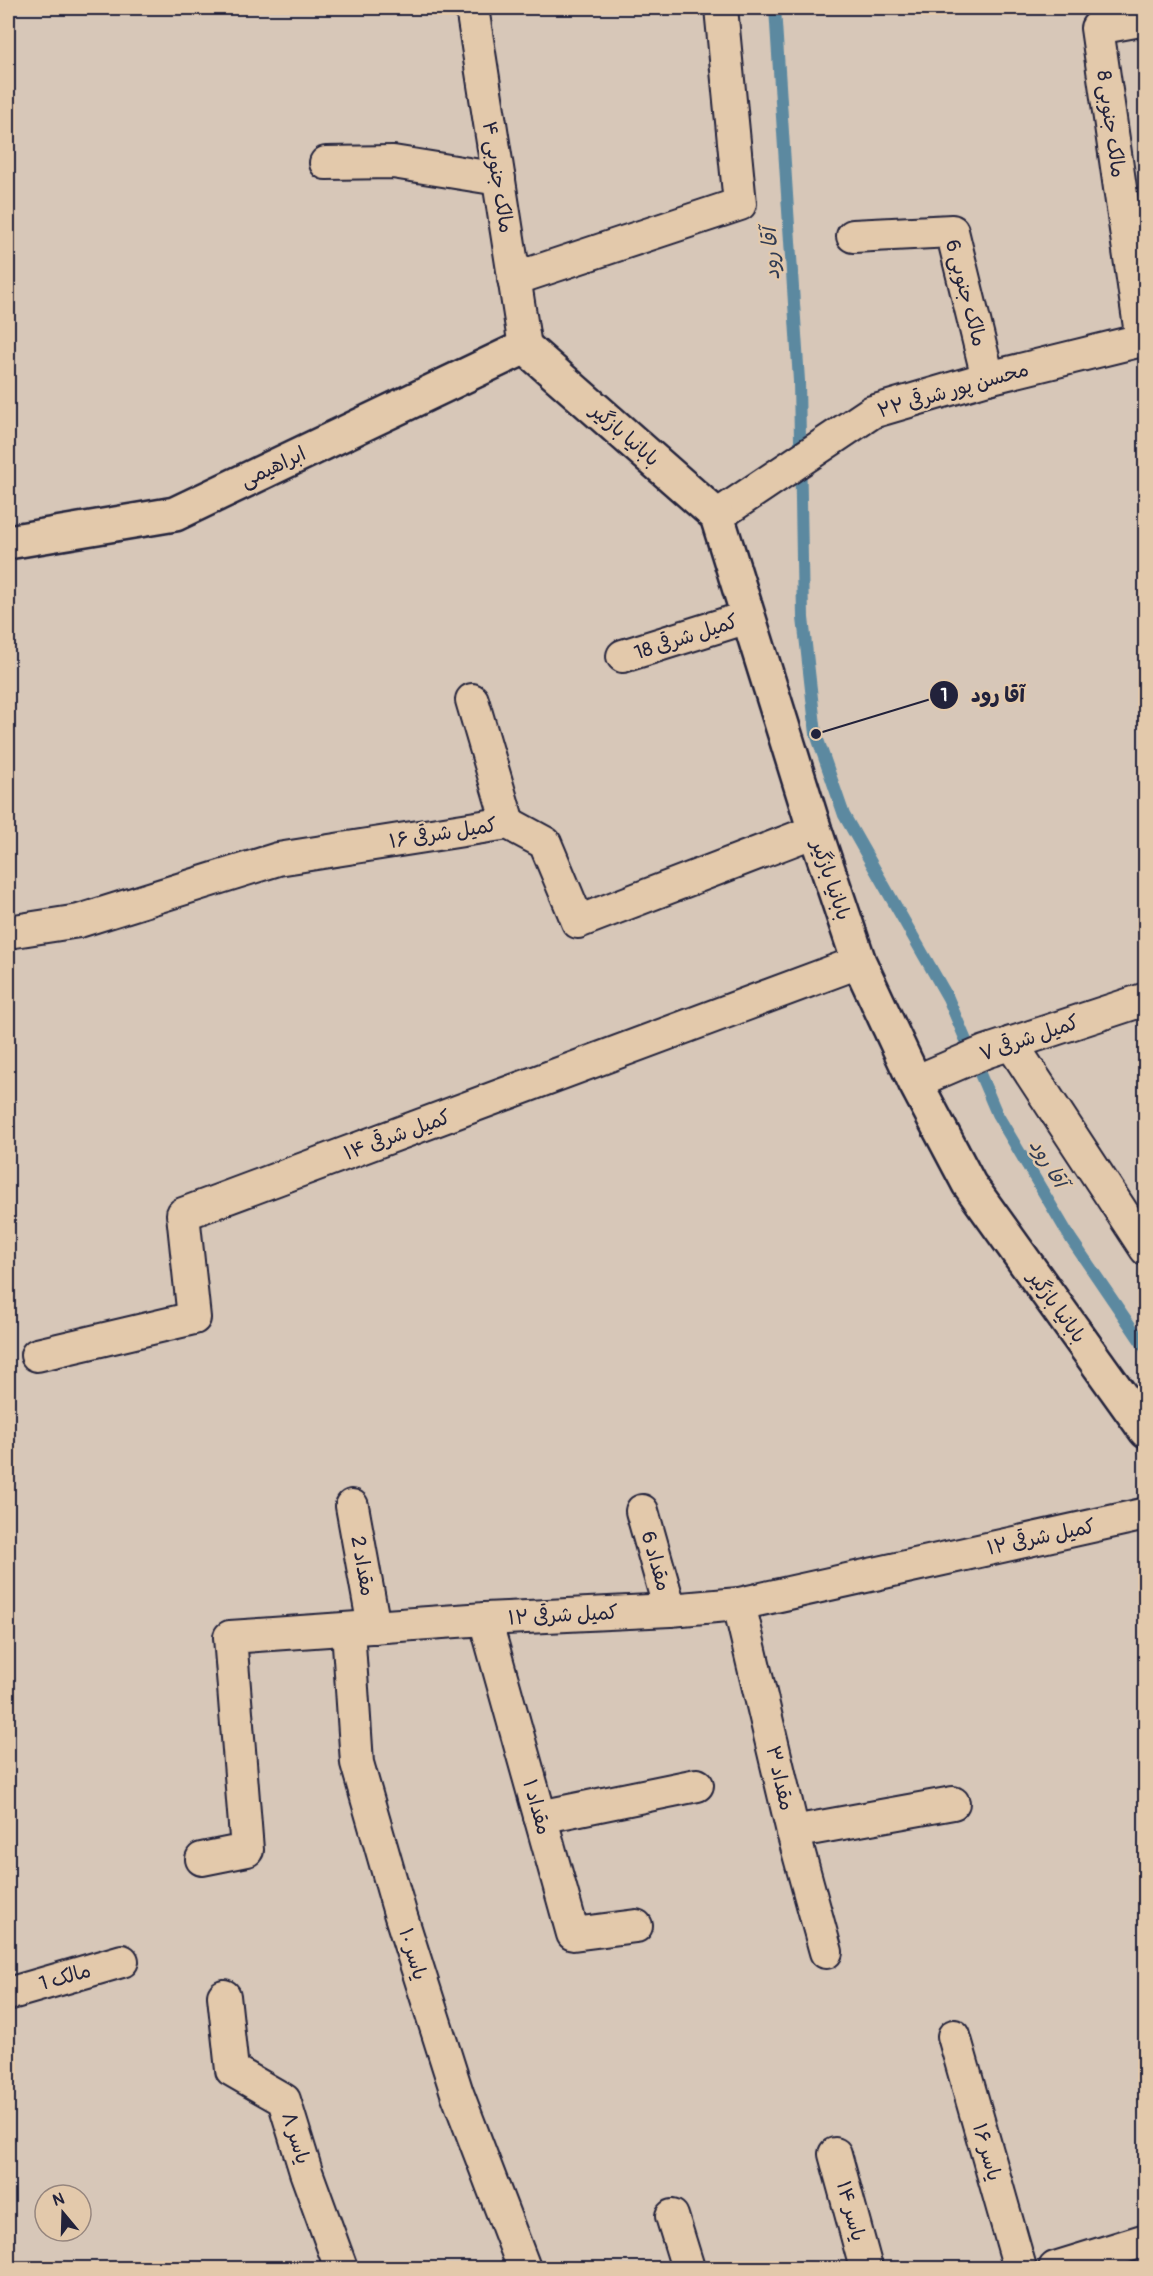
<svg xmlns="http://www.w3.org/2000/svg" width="1153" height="2276" font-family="Pangolin,'Playpen Sans Arabic',sans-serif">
	<rect width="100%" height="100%" fill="#d7c7b8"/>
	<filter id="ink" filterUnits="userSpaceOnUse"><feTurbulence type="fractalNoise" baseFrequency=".0167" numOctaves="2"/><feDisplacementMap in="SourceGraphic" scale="12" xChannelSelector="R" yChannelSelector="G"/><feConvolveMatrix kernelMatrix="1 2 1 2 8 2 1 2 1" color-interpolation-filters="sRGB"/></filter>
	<g filter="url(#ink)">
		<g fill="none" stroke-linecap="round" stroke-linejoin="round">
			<path stroke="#5c89a0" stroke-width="12" d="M775 8 799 381 803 618 816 734 844 815 948 998 997 1114 1071 1239 1146 1349"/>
			<defs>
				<g id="street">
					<path d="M472 8 525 347"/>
					<path d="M326 163 393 162 499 179"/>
					<path d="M853 236 952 231 988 378"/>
					<path d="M514 279 740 204 721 8"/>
					<path d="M1142 341 1097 28 1146 19"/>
					<path d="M717 516 872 412 988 378 1146 339"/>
					<path d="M623 656 748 617"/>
					<path d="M472 700 508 823"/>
					<path d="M8 932 79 921 278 859 508 823 545 843 578 922 815 831"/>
					<path d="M1011 1043 1146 1249"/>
					<path d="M915 1082 985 1052 1146 999"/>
					<path d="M37 1355 194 1318 183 1214 859 962"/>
					<path d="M352 1506 374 1627"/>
					<path d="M642 1511 670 1610"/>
					<path d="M739 1604 793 1832 826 1952"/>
					<path d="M485 1619 573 1934 636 1926"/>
					<path d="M348 1629 357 1763 400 1913 457 2093 524 2268"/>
					<path d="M540 1817 697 1785"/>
					<path d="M793 1832 953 1803"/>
					<path d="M202 1859 247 1850 230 1637 485 1619 670 1610 739 1604 1146 1514"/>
					<path d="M8 1994 122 1961"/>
					<path d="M224 1996 232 2070 284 2100 306 2172 341 2268"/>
					<path d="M954 2036 1020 2268"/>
					<path d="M835 2154 866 2268"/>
					<path d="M672 2216 688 2268"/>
					<path d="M1055 2268 1146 2240"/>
				</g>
				<path id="secondary" d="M8 542 175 514 525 347 717 516 815 831 859 962 915 1082 969 1184 1146 1431"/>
			</defs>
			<use href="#street" stroke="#22223b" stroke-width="36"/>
			<use href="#secondary" stroke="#22223b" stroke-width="38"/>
			<use href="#street" stroke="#e3c9ab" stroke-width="32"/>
			<use href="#secondary" stroke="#e3c9ab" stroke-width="33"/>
		</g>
	</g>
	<g text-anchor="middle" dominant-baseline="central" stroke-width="4.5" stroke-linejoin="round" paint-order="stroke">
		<g font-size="20" fill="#22223b" stroke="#e3c9ab">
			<text transform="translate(1111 124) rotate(82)">مالک جنوبی 8</text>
			<text transform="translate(498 177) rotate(81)">مالک جنوبی ۴</text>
			<text transform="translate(966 293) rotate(75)">مالک جنوبی 6</text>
			<text transform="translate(953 390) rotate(-16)">محسن پور شرقی ۲۲</text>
			<text transform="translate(625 435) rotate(41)">بابانیا بازگیر</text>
			<text transform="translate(273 467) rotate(-25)">ابراهیمی</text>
			<text transform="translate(686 637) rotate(-18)">کمیل شرقی 18</text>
			<text transform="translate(443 833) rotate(-9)">کمیل شرقی ۱۶</text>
			<text transform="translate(831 880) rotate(71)">بابانیا بازگیر</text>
			<text transform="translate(1029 1038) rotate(-19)">کمیل شرقی ۷</text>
			<text transform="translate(397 1135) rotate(-20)">کمیل شرقی ۱۴</text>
			<text transform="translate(1057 1307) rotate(54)">بابانیا بازگیر</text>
			<text transform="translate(1041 1537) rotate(-12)">کمیل شرقی ۱۲</text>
			<text transform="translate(656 1561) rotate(74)">مقداد 6</text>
			<text transform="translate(363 1566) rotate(80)">مقداد 2</text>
			<text transform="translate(563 1615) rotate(-3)">کمیل شرقی ۱۲</text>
			<text transform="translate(780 1778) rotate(77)">مقداد ۳</text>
			<text transform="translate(537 1807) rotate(74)">مقداد ۱</text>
			<text transform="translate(413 1954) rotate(73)">یاسر ۱۰</text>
			<text transform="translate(65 1977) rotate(-16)">مالک 1</text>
			<text transform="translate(296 2138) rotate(73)">یاسر ۸</text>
			<text transform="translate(987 2152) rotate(74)">یاسر ۱۶</text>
			<text transform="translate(851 2211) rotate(75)">یاسر ۱۴</text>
		</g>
		<g font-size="21" font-style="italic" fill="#313c54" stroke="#e3c9ab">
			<text transform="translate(771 254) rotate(-94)">آقا رود</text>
			<text transform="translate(1048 1163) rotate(59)">آقا رود</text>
		</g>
	</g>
	<path fill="none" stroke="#22223b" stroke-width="2" d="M816 734L944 695"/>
	<g fill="#22223b" stroke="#e3c9ab" stroke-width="2">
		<circle cx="816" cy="734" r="6"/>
		<circle cx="944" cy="695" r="15"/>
	</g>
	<g font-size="18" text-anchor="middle" font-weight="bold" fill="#fff">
		<text x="944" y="701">1</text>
	</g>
	<g font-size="21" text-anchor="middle" font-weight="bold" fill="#22223b" stroke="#e3c9ab" stroke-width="4.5" stroke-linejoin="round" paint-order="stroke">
		<text x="998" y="702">آقا رود</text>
	</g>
	<rect width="1153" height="2276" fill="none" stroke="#e3c9ab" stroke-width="30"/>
	<rect x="15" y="15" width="1123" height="2246" fill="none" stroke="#22223b" stroke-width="2" filter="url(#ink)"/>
	<g transform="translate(63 2213) rotate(341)"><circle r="28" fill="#e3c9ab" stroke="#96867e" stroke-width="1.5"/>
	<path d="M0-4.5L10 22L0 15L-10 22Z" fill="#22223b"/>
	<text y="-9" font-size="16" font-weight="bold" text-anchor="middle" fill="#22223b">N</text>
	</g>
</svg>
